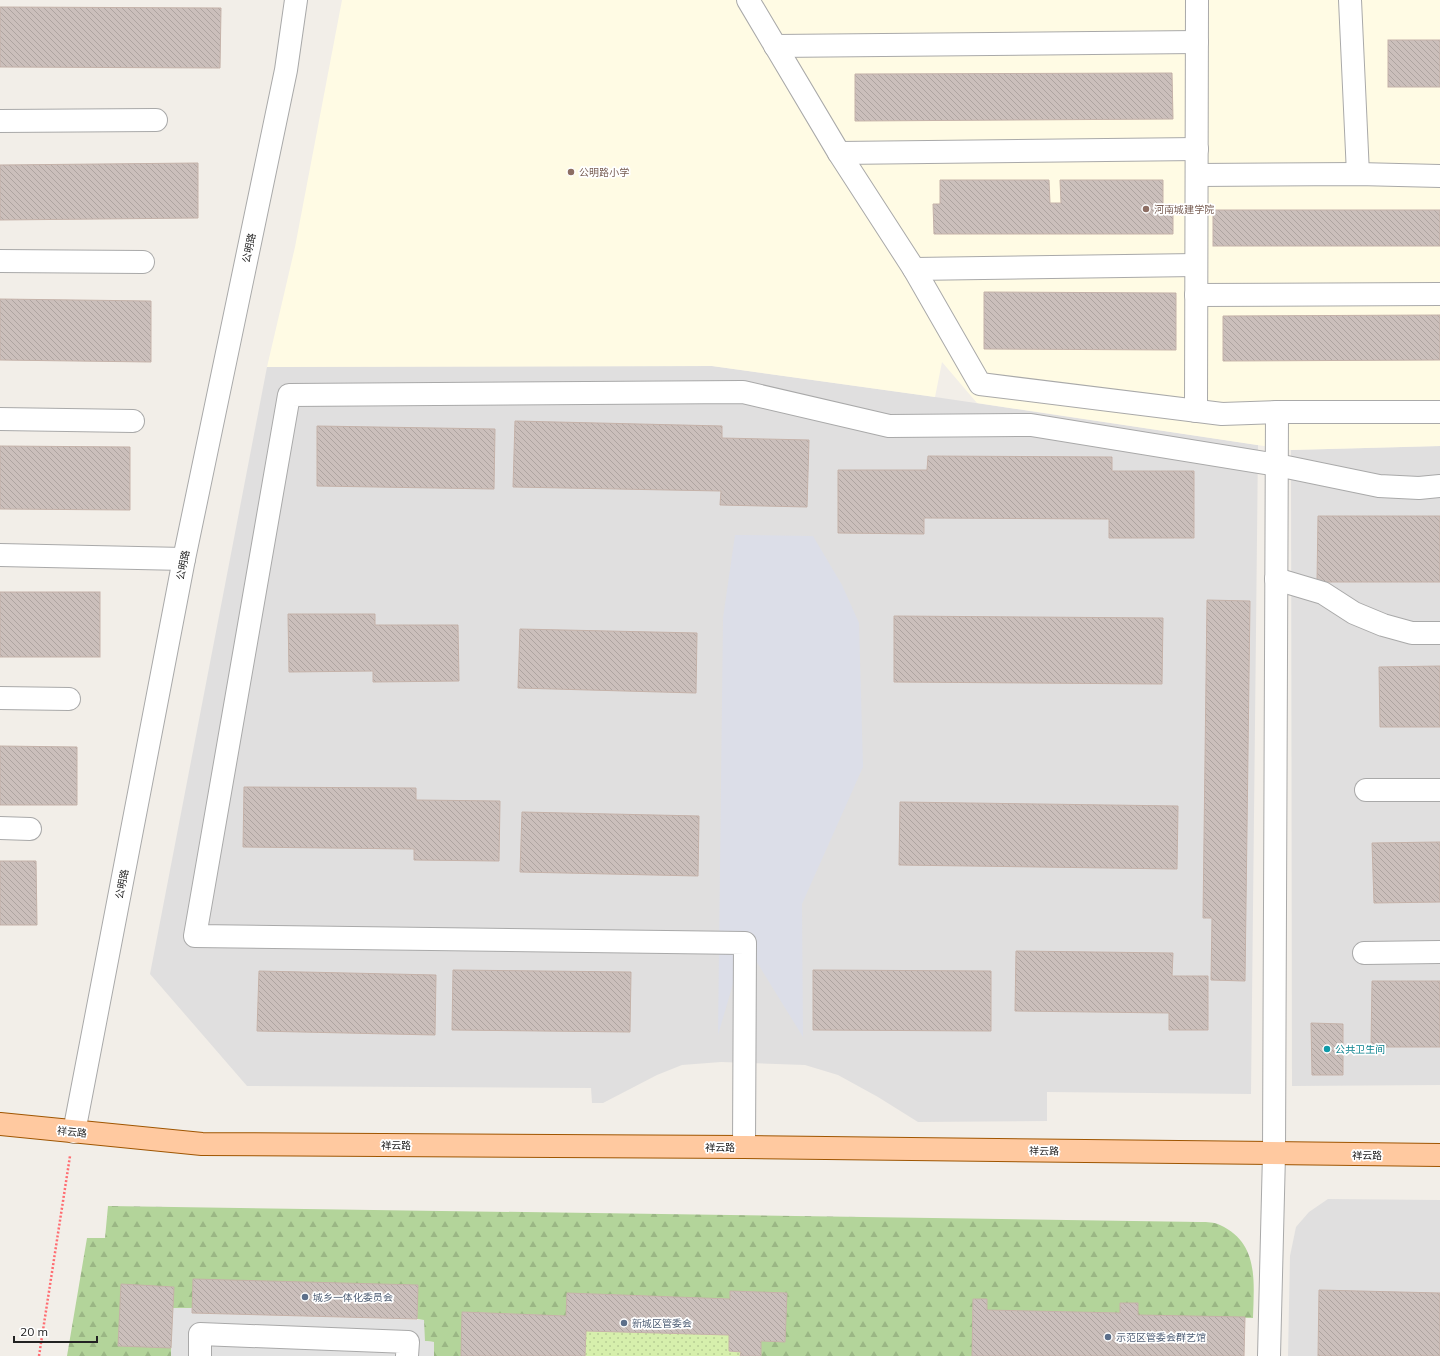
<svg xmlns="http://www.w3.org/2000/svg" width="1440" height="1356" font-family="Mulish,'Noto Sans SC',sans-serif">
	<defs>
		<pattern id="grass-dots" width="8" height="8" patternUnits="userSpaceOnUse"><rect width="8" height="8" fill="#d6efac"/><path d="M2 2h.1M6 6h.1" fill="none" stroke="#b7cd94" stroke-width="1.8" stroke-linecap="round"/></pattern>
		<pattern id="forest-firs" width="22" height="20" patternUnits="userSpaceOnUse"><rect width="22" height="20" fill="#b3d49a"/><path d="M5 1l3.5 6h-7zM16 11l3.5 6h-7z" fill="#9ab684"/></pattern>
		<pattern id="building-back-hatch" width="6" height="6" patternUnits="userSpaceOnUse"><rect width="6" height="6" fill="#cbbfbb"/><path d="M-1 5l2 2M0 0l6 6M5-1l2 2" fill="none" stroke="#aea4a0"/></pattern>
	</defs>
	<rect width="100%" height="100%" fill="#f2eee8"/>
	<g fill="#e0dfdf">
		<path d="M712 366 935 397 1258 445 1251 1094 1047 1092V1121L918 1122 878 1097 838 1075 805 1065 721 1062 682 1065 657 1075 603 1103H592L591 1088 247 1086 150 974 267 367Z"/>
		<path d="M1440 446V1085L1292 1086 1291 450Z"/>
		<path d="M1328 1199 1440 1200V1356H1288L1290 1256 1296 1227 1309 1212Z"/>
	</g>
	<path fill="#fffbe4" d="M342 0H1440V446L1291 450 977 403 942 362 935 397 712 366 267 367 295 247Z"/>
	<path fill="url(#grass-dots)" d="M586 1331 729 1335V1351L741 1352 740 1356H585Z"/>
	<path fill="url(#forest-firs)" d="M108 1206 1201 1222C1207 1222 1214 1222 1220 1225 1259 1243 1254 1281 1253 1318L1138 1315V1303H1120V1313L987 1310V1299H973L972 1356H761V1341L785 1342 787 1293 731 1291 730 1299 567 1293 566 1316 463 1312 461 1356H434V1342L424 1341V1320L417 1319 418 1286 192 1308H173L171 1356H67L87 1238H105Z"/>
	<path fill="#e2e2e2" d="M172 1308H192V1313L424 1320 425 1341 434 1342V1356H171Z"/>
	<path fill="#dcdee8" d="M735 535 813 536 842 585 859 623 863 767 802 904 803 1037 745 943 718 1035 723 618Z"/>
	<g fill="url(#building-back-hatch)" stroke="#c5b2a9">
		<path d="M0 7 221 8 220 68 0 67Z"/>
		<rect x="1388" y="40" width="52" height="47"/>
		<path d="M1172 73 1173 119 855 121V74Z"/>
		<path d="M198 163V218L0 220V165Z"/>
		<path d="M940 180H1049L1050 203H1061L1060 180H1163V205H1173V234H934L933 204H940Z"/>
		<rect x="1213" y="210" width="227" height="36"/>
		<path d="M984 292 1176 293V350L984 349Z"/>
		<path d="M0 299 151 301V362L0 360Z"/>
		<path d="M1440 315V360L1223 361V316Z"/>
		<path d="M515 421 722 426V438L809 440 807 507 720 505 721 491 513 487Z"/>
		<path d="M317 426 495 429 494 489 317 486Z"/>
		<path d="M0 446 130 447V510L0 509Z"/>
		<path d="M928 456 1112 457V471H1194V538H1109V519L924 518V534L838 533V470H927Z"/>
		<path d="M1318 516H1440V582H1317Z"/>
		<rect x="0" y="592" width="100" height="65"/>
		<path d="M1207 600 1250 601 1245 981 1211 980 1212 918H1203Z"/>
		<path d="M288 614H375V625H458L459 681 373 682V671L289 672Z"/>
		<path d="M894 616 1163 618 1162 684 894 682Z"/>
		<path d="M520 629 697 633 696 693 518 688Z"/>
		<path d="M1440 666V727H1380L1379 667Z"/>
		<path d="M0 746 77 747V805H0Z"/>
		<path d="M244 787 416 788V800L500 801 499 861 414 860V849L243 847Z"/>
		<path d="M900 802 1178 806 1177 869 899 865Z"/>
		<path d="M522 812 699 816 698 876 520 872Z"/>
		<path d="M1440 842V902L1374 903 1372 843Z"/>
		<path d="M0 861H36L37 925H0Z"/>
		<path d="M1016 951 1173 953 1172 976H1208V1030H1169V1013L1015 1011Z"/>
		<path d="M453 970 631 972 630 1032 452 1030Z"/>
		<path d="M813 970 991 971V1031L813 1030Z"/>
		<path d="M259 971 436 975 435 1035 257 1031Z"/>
		<path d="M1372 981H1440V1047H1371Z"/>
		<path d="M1311 1023 1343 1024V1075H1312Z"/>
		<path d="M193 1279 418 1285 417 1319 192 1313Z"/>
		<path d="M121 1284 174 1287 171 1348 118 1346Z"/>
		<path d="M1319 1290 1440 1293V1356H1318Z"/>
		<path d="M730 1291 787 1293 785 1342 761 1341V1356H740L741 1352 729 1351V1335L586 1331 585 1356H461L462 1312 566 1316 567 1293 730 1299Z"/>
		<path d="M973 1299H987V1310L1120 1313V1303H1138V1315L1245 1317 1244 1356H972Z"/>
	</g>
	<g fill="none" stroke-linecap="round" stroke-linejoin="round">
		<defs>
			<g id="minor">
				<path d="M748 0 839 153 914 269 980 384 1222 414 1277 412H1440"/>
				<path d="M1350 0 1358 174"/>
				<path d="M775 46 1197 42"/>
				<path d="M0 121 156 120"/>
				<path d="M839 153 1197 149"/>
				<path d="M1197 175 1358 174 1440 176"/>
				<path d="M0 261 143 262"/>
				<path d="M914 269 1196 265"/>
				<path d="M1196 295 1440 294"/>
				<path d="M1196 411 1197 0"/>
				<path d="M0 419 133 421"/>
				<path d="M0 555 184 559"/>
				<path d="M1276 579 1323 593 1354 613 1383 625 1412 633H1440"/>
				<path d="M0 698 69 699"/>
				<path d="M1366 790H1440"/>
				<path d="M0 828 30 829"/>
				<path d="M1364 953 1440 952"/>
				<path d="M74 1132 184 559 286 70 296 0"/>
				<path d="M744 1147 745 943 195 936 289 395 743 392 889 426 1031 425 1277 465 1379 486 1419 488 1440 486"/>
				<path d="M200 1356V1334L408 1342 407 1356"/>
				<path d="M1269 1356 1274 1154 1277 412"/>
			</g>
			<path id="major" d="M0 1124 202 1144 744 1147 1440 1155"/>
		</defs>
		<use href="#minor" stroke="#a9a9a9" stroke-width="24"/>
		<use href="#major" stroke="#9f5500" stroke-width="24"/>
		<path stroke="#ff6c71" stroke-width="2.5" stroke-dasharray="2 2" stroke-linecap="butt" d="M39 1356 70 1156"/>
		<use href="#minor" stroke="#fff" stroke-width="22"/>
		<use href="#major" stroke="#ffc9a0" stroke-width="22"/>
	</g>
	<g fill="#8d6e63" stroke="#fff" stroke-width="1.5">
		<circle cx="571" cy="172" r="4"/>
		<circle cx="1146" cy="209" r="4"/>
	</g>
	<circle fill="#0f9aa8" stroke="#fff" stroke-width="1.5" cx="1327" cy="1049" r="4"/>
	<g fill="#5c6f8a" stroke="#fff" stroke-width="1.5">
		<circle cx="305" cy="1297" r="4"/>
		<circle cx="624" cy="1323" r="4"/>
		<circle cx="1108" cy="1337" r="4"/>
	</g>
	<g text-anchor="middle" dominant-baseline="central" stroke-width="3.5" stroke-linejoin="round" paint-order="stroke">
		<g font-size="10" fill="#785e54" stroke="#fff" text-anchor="start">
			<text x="579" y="172">公明路小学</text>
			<text x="1154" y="209">河南城建学院</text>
		</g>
		<g font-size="10" fill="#222" stroke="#fff">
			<text transform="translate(249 248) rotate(-78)">公明路</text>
			<text transform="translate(183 565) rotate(-79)">公明路</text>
			<text transform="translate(122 884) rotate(-79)">公明路</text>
			<text transform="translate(72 1132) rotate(6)">祥云路</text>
			<text x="396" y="1145">祥云路</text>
			<text x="720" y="1147">祥云路</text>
			<text transform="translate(1044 1151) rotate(1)">祥云路</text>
			<text x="1367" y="1155">祥云路</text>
		</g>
		<g font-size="10" fill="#0d838f" stroke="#fff" text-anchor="start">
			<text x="1335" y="1049">公共卫生间</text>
		</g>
		<g font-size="10" fill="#4e5e75" stroke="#fff" text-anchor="start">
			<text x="313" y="1297">城乡一体化委员会</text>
			<text x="632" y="1323">新城区管委会</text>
			<text x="1116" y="1337">示范区管委会群艺馆</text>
		</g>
	</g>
	<path d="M14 1336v6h83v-6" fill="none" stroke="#222222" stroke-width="2"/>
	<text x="20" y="1336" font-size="12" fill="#222222" stroke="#ffffff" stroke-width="3" paint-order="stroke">20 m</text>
</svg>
